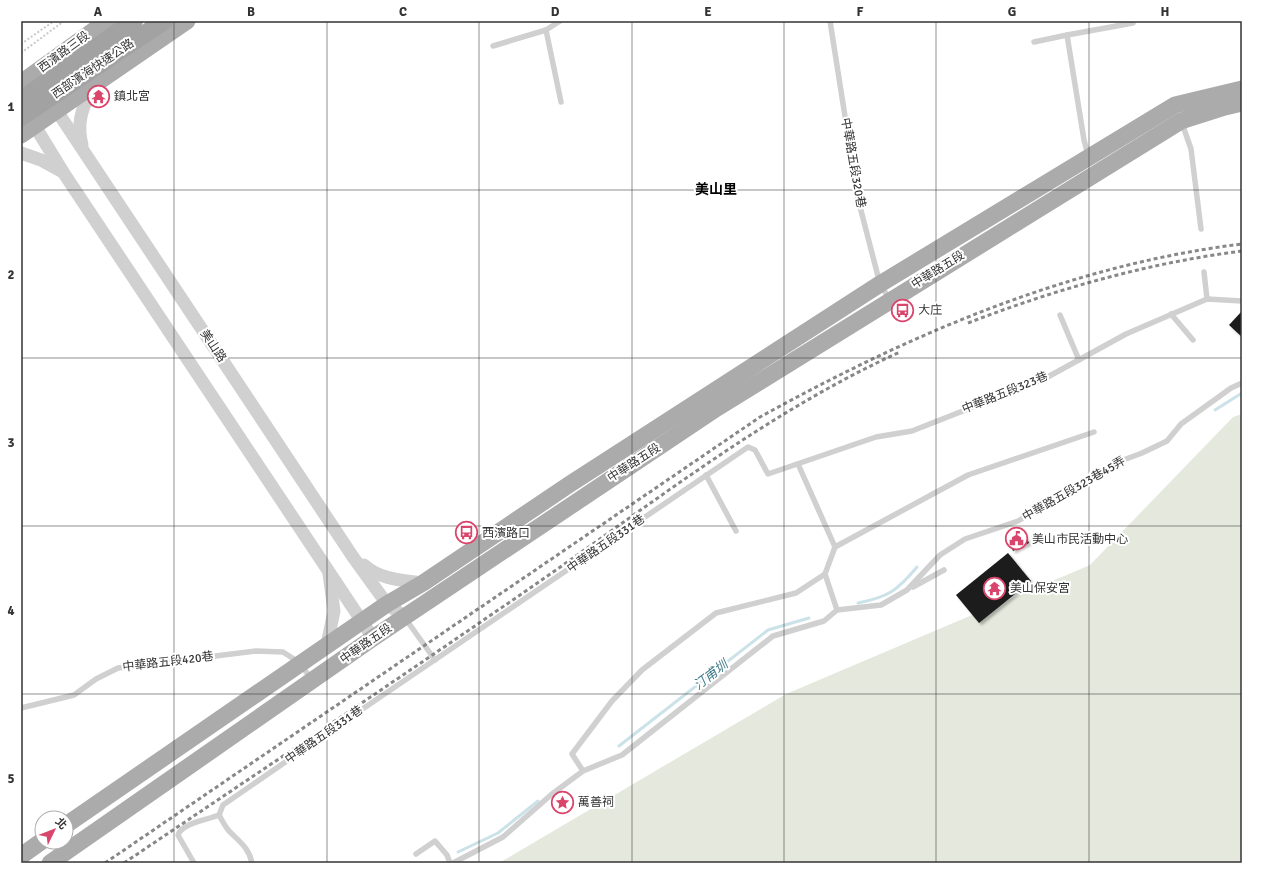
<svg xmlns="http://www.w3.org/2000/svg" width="1263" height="884" font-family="Signika,'Noto Sans TC',sans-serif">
	<defs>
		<filter id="shadow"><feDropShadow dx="2.5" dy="2.5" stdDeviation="1" flood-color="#0004"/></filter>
	</defs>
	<rect width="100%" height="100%" fill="#fff"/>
	<path fill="#e5e9dd" d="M1242 414V863H499L786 694 1090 565 1233 417Z"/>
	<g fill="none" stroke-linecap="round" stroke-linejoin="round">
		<g stroke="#cbe2e8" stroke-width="3">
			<path d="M1215 410 1242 393"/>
			<path d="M858 603C888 597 897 591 917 567"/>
			<path d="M619 746 768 630 809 618"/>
			<path d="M458 852 498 833 538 801"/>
		</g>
	</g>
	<g fill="#1a1a1a" filter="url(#shadow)">
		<path d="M1242 311V337L1229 325Z"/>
		<path d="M1022 528 1029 543 1013 551 1006 535Z"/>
		<path d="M1008 553 1031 581 979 623 956 595Z"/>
	</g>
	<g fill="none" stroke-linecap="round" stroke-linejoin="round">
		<g stroke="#cacaca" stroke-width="2" stroke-dasharray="2 2" stroke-linecap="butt">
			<path d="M21 44 54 21"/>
			<path d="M21 53 64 21"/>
		</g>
		<g stroke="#d0d0d0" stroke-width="5.5">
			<path d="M830 21 858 199 880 284 890 300"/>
			<path d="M546 30 561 102"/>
			<path d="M1034 42 1067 35"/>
			<path d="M493 46 546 30 560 21"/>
			<path d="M1182 123 1191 149 1201 229"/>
			<path d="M1088 155 1084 140 1067 35 1133 23"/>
			<path d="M1204 272 1207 299"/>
			<path d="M1171 314 1193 340"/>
			<path d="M1060 315 1079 360"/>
			<path d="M706 475 736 531"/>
			<path d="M835 547 968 475 1094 432"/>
			<path d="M825 574 837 610"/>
			<path d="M913 587 944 570"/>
			<path d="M405 618 435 660"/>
			<path d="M21 708 74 695 96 679 118 668 256 651 283 652 300 663 311 679"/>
			<path d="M583 771 572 754 612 701 642 670 716 613 796 593 825 574 835 547 798 464"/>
			<path d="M219 815 223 805 339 725 748 447 755 450 768 474 876 437 912 431 1044 379 1126 334 1207 299 1242 301"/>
			<path d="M416 854 435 841 447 855 450 863"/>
			<path d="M194 863 178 835C182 823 207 820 219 815 222 820 225 827 230 832 240 842 249 848 252 863"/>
			<path d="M453 863 503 837 552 794 583 771 622 755 773 636 824 621 837 610 881 605 907 590 940 555 965 539 1018 521 1118 462 1142 453 1167 441 1181 424 1231 388 1242 383"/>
		</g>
		<g stroke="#d0d0d0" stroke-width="13">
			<path d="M51 102 353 557 387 604 405 617"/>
			<path d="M30 118 63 172 373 638"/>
			<path d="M82 145C76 121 83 108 92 86"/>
			<path d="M21 153 41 160 63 172"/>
			<path d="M364 565C381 580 402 580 423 583"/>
			<path d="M327 645 334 611 329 574"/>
		</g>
		<g stroke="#ababab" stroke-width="17">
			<path d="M21 83 107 21"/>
			<path d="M21 135 187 21"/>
			<path d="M66 825 387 604 423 583 570 484 880 284 1175 105 1242 89"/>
			<path d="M21 856 42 841"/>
			<path d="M50 863 373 638 717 408 1181 121 1225 107 1242 103"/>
		</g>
		<g stroke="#a2a2a2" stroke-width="18">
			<path d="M21 100 134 21"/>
			<path d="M21 117 164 21"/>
		</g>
		<g stroke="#888" stroke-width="3" stroke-dasharray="4 3" stroke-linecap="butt">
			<path d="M968 323C1056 289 1148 263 1242 251"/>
			<path d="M105 863 760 417C911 334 1070 265 1242 244"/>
			<path d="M124 863C265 768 406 674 546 577 661 497 772 410 900 352"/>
		</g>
	</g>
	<path fill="none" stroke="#333" stroke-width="1" stroke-opacity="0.55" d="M174 21V863M327 21V863M479 21V863M632 21V863M784 21V863M936 21V863M1089 21V863M21 190H1242M21 358H1242M21 526H1242M21 694H1242"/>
	<defs>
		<symbol id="temple-ring" viewBox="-11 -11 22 22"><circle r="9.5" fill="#fff" stroke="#da456c" stroke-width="1.5"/><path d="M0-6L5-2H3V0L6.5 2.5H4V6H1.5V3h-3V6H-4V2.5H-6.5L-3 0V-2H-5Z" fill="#da456c"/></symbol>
		<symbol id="bus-ring" viewBox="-11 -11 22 22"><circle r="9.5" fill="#fff" stroke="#da456c" stroke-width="1.5"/><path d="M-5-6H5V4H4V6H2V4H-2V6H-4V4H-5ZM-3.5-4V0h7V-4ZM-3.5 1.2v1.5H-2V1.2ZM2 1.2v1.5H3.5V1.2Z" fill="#da456c"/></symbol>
		<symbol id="civic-ring" viewBox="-11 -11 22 22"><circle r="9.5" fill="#fff" stroke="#da456c" stroke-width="1.5"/><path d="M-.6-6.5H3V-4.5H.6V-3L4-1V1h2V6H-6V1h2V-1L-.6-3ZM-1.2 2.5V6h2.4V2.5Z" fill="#da456c"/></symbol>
		<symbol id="sight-ring" viewBox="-11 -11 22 22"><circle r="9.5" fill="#fff" stroke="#da456c" stroke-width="1.5"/><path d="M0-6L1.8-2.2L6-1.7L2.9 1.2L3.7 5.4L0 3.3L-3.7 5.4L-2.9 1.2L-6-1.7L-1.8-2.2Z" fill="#da456c"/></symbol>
	</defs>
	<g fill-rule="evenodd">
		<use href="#temple-ring" x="86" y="84" width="25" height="25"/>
		<use href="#bus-ring" x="890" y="298" width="25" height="25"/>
		<use href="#bus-ring" x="454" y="520" width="25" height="25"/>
		<use href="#civic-ring" x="1004" y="526" width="25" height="25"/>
		<use href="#temple-ring" x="982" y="576" width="25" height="25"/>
		<use href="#sight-ring" x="550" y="790" width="25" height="25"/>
	</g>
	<g text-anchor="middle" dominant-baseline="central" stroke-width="4" stroke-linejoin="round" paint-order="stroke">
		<g font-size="12" fill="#333" stroke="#fff">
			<text transform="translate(64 52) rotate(-36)">西濱路三段</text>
			<text transform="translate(93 69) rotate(-34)">西部濱海快速公路</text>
			<text transform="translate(853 163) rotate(80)">中華路五段320巷</text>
			<text transform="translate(938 270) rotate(-32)">中華路五段</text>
			<text transform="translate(213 346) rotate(56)">美山路</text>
			<text transform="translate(1005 393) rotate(-22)">中華路五段323巷</text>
			<text transform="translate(634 463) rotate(-33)">中華路五段</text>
			<text transform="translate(1074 489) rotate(-30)">中華路五段323巷45弄</text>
			<text transform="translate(606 544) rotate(-35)">中華路五段331巷</text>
			<text transform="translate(366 644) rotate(-35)">中華路五段</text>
			<text transform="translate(168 662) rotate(-7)">中華路五段420巷</text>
			<text transform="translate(324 735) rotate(-35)">中華路五段331巷</text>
		</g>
		<g font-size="12" fill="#333" stroke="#fff" text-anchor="start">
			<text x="114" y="96">鎮北宮</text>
			<text x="918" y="310">大庄</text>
			<text x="482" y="533">西濱路口</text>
			<text x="1032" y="539">美山市民活動中心</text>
			<text x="1010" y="588">美山保安宮</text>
			<text x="578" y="802">萬善祠</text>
		</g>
		<g font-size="13" font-style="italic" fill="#427c8b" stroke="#fff">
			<text transform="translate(711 675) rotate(-38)">汀甫圳</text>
		</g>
		<g font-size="14" font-weight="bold" fill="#000" stroke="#fff">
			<text x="716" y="189">美山里</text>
		</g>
	</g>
	<rect width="1263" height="884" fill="none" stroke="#ffffff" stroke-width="44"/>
	<g transform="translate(54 830) rotate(47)"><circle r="19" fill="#ffffff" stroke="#adadad"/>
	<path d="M0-3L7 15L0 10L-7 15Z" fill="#da456c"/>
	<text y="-6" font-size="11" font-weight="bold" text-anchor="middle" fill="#333333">北</text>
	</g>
	<rect x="22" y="22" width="1219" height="840" fill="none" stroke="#333" stroke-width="1.5"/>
	<g font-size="13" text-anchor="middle" font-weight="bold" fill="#333">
		<text x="98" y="16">A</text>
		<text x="251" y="16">B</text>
		<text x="403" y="16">C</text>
		<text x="555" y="16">D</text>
		<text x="708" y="16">E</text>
		<text x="860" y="16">F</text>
		<text x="1012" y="16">G</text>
		<text x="1165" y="16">H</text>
		<text x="11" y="111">1</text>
		<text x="11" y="279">2</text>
		<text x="11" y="447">3</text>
		<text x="11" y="615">4</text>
		<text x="11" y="783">5</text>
	</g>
</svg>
